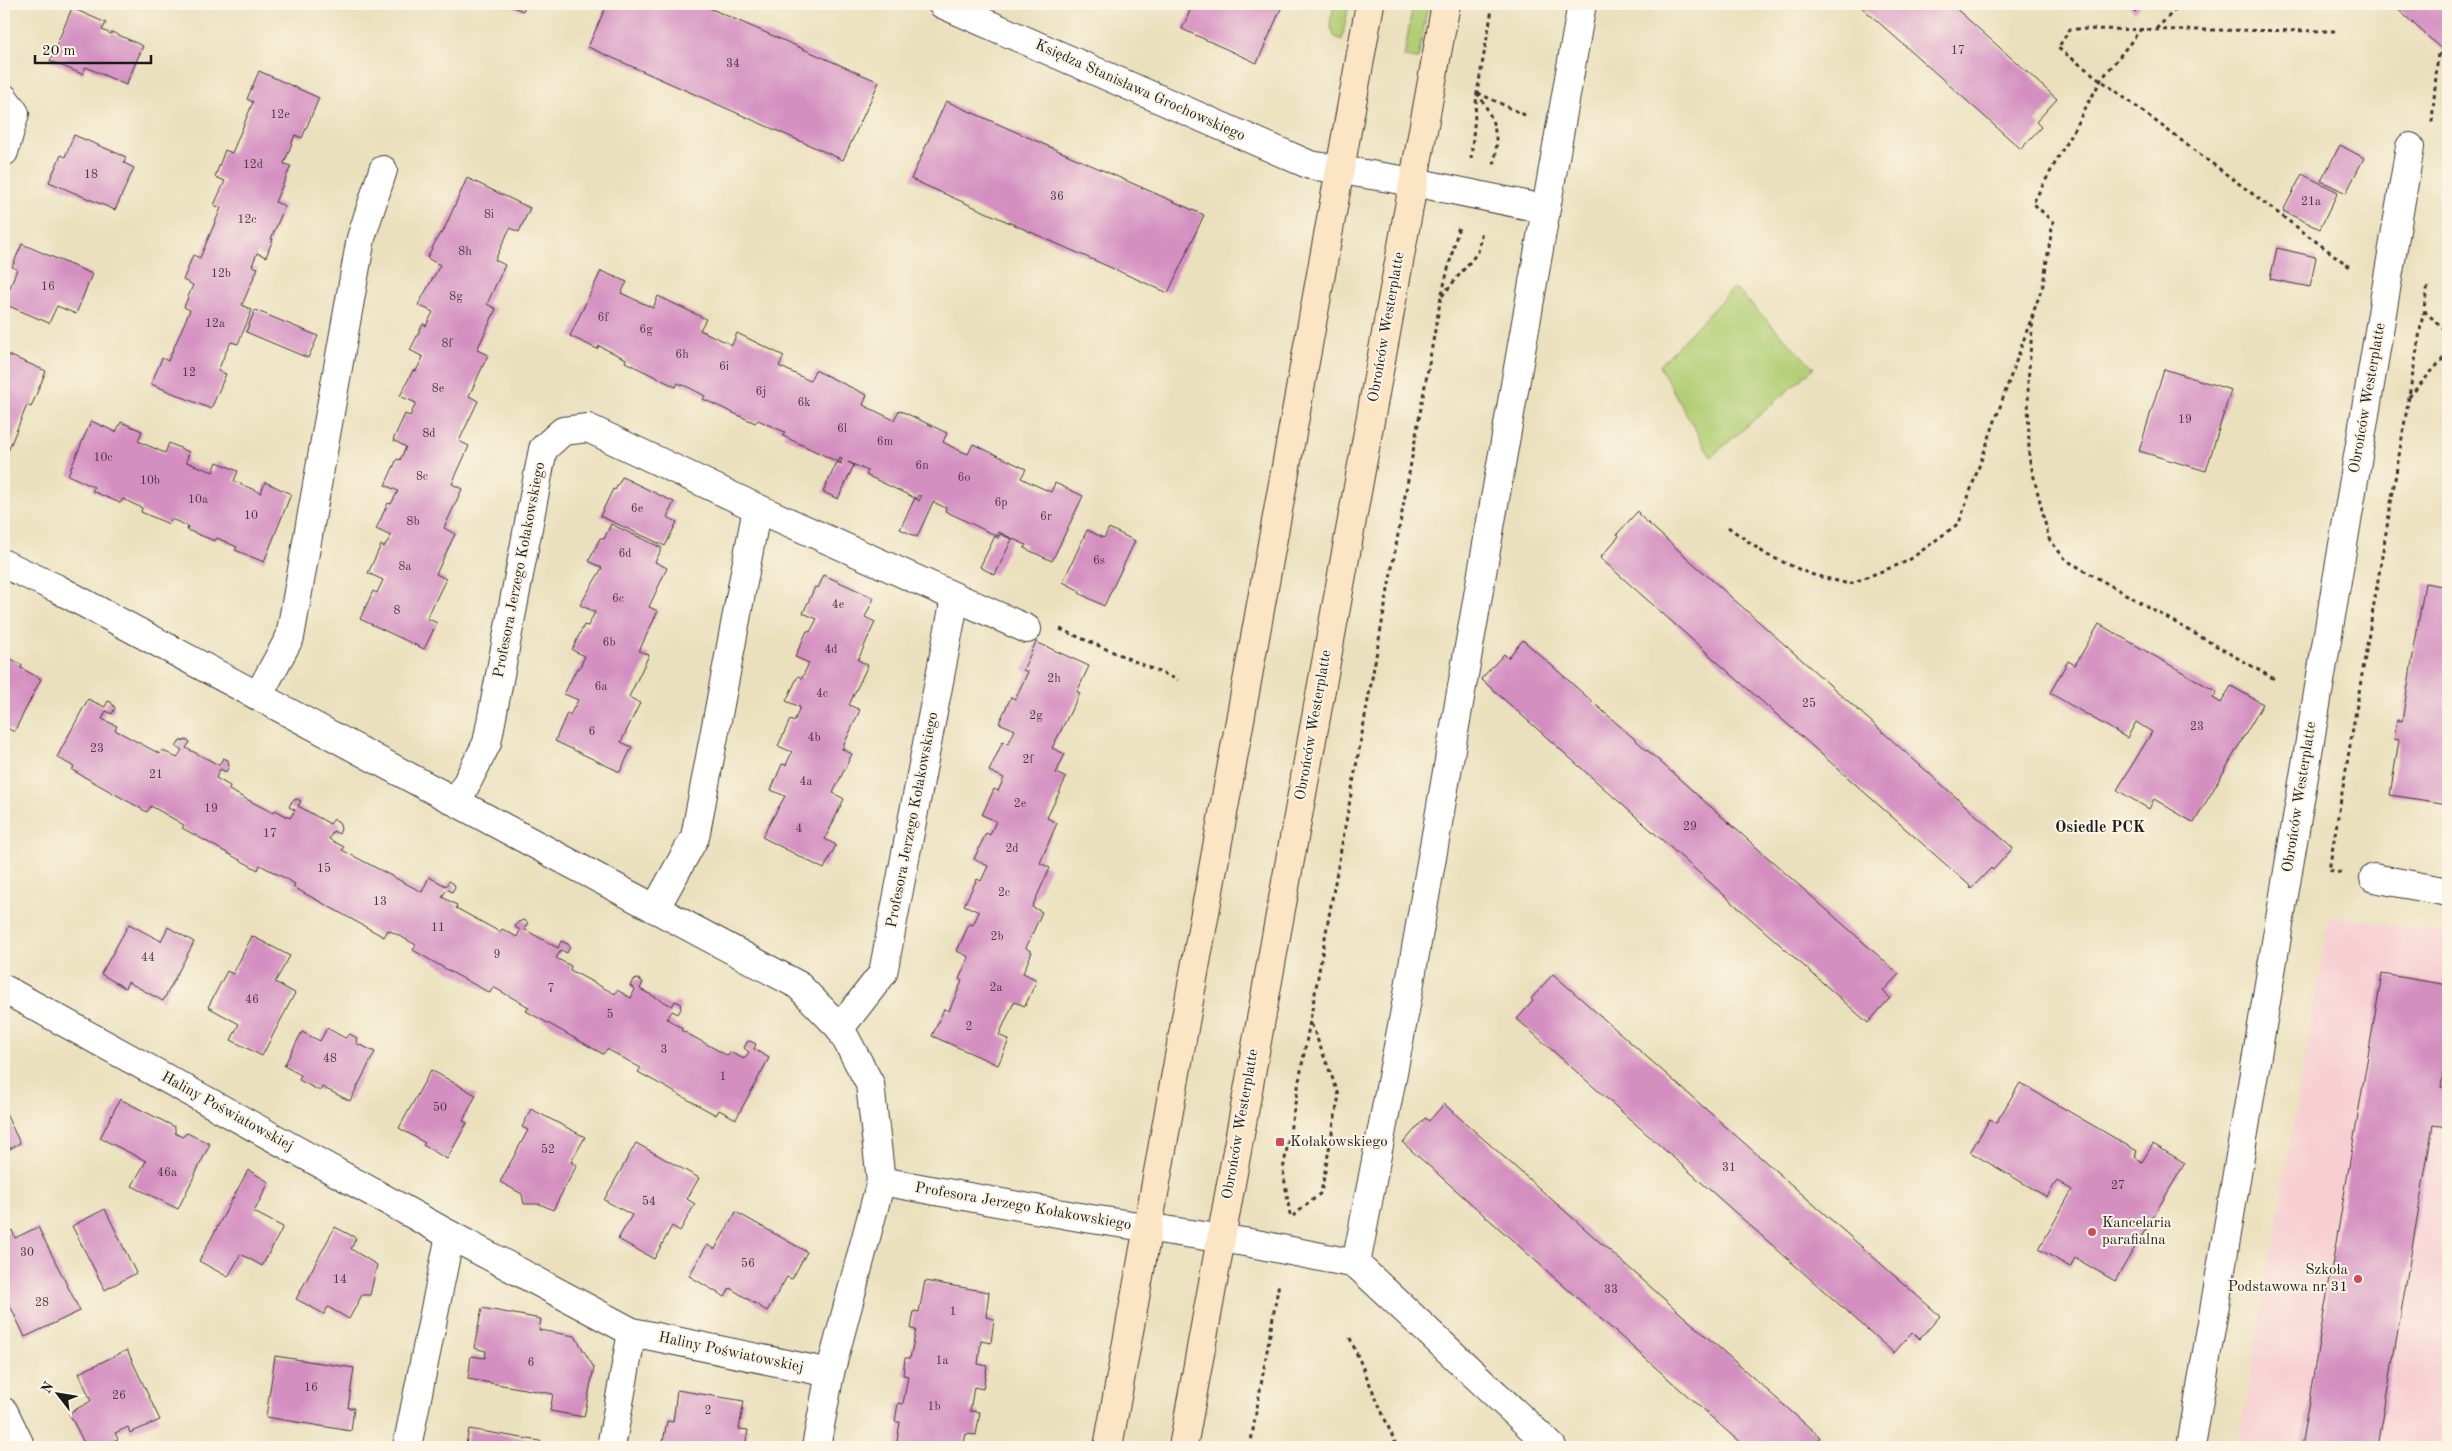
<svg xmlns="http://www.w3.org/2000/svg" width="2452" height="1451" font-family="'Old Standard TT',serif">
	<rect width="100%" height="100%" fill="#fcf5e5"/>
	<filter id="ink" filterUnits="userSpaceOnUse"><feTurbulence type="fractalNoise" baseFrequency=".02" numOctaves="2"/><feDisplacementMap in="SourceGraphic" scale="10" xChannelSelector="R" yChannelSelector="G"/><feConvolveMatrix kernelMatrix="1 2 1 2 8 2 1 2 1" color-interpolation-filters="sRGB"/></filter>
	<filter id="wash" filterUnits="userSpaceOnUse"><feTurbulence type="fractalNoise" baseFrequency=".0096" numOctaves="4" result="noise"/><feDisplacementMap in="SourceGraphic" scale="20" xChannelSelector="R" yChannelSelector="G"/><feGaussianBlur stdDeviation="1.12" result="paint"/><feColorMatrix in="noise" values="0 0 0 0 0 0 0 0 0 0 0 0 0 0 0 0 0 1.4 0 .05"/><feComposite in="paint" operator="in"/></filter>
	<g filter="url(#wash)">
		<rect width="100%" height="100%" fill="#ebe0bd"/>
		<path fill="#f7cfd3" d="M2329 916 2448 933V1447H2238Z"/>
		<g fill="#b2ce75" stroke="#677548">
			<path d="M1334 4H1349L1342 40 1334 36 1330 24Z"/>
			<path d="M1413 4H1428L1418 59 1404 57Z"/>
			<path d="M1734 287 1814 368 1711 457 1659 366Z"/>
		</g>
		<g id="blocks">
			<g fill="#d48fc1">
				<path d="M505 4H526L523 11Z"/>
				<path d="M607 4H700L879 82 843 160 588 47Z"/>
				<path d="M1193 4H1283L1257 63 1182 29Z"/>
				<path d="M1858 4H1951L2057 99 2036 122 2041 127 2021 149Z"/>
				<path d="M2126 4H2142L2135 12Z"/>
				<path d="M2392 4H2448V55Z"/>
				<path d="M72 8 106 23 102 30 111 34 112 32 143 46 126 85 86 67 82 74 50 61Z"/>
				<path d="M259 71 319 98 302 138 295 135 284 164 291 166 275 202 285 206 271 239H273L266 257 257 253 252 266 258 268 242 305 252 310 238 344 231 342 224 356 218 371 226 374 211 409 151 384 162 358 168 361 190 310 184 307 193 285 183 280 193 255 200 258 221 208 214 205 225 181 215 177 225 150 232 153 242 129 253 102 247 99Z"/>
				<path d="M946 101 1204 215 1168 293 911 179Z"/>
				<path d="M74 135 126 157 124 163 134 168 115 210 49 182 61 155 65 157Z"/>
				<path d="M2340 145 2364 158 2346 193 2321 181Z"/>
				<path d="M2302 174 2338 192 2320 229 2283 211Z"/>
				<path d="M467 178 530 208 519 232 510 228 495 260 505 265 487 304 496 309 477 350 488 355 469 396 478 401 459 441 469 446 452 484 462 489 444 528 455 534 436 574 446 579 427 618 437 623 424 649 360 619 373 591 377 593 383 580 368 573 381 545 384 547 391 536 376 529 388 503 391 504 398 491 385 485 397 459 400 460 406 447 393 440 405 414 410 416 416 403 400 396 413 370 416 371 423 357 410 350 423 324 426 326 433 312 418 305 440 265 427 258 440 233 442 234Z"/>
				<path d="M22 244 92 274 76 314 57 306 49 323 4 304 17 269 12 267Z"/>
				<path d="M2277 248 2316 257 2310 287 2270 279Z"/>
				<path d="M601 271 627 282 621 293 653 308 658 296 706 319 700 330 732 345 737 333 784 356 779 366 810 381 815 370 867 395 863 405 894 420 899 410 947 433 943 442 954 448 968 454 973 444 1026 469 1021 478 1033 484 1051 492 1055 483 1083 496 1052 561 1024 548 1026 545 1009 537 999 532 997 536 945 511 946 508 933 502 917 537 900 529 915 498 919 501 921 496 918 495 917 499 866 475 868 471 848 462 854 465 838 499 823 492 837 462 842 464 840 463 842 459 840 458 838 462 783 436 785 432 769 425 758 420 755 423 703 399 705 396 690 388 678 383 676 387 625 362 626 359 599 346 597 349 570 336Z"/>
				<path d="M255 310 318 336 308 358 246 332Z"/>
				<path d="M4 353 46 371 31 407 27 405 4 461Z"/>
				<path d="M2164 369 2231 390 2206 471 2139 451Z"/>
				<path d="M91 421 116 432 121 422 142 431 138 441 165 453 169 443 189 452 186 462 213 472 217 462 238 471 234 481 261 493 265 482 291 494 264 562 235 550 237 547 217 538 215 541 187 530 188 526 171 519 169 524 141 512 142 508 123 499 120 503 92 491 94 487 68 475Z"/>
				<path d="M622 477 674 502 667 517 677 522 665 546 600 516 613 489 615 490Z"/>
				<path d="M1638 511 1639 515 2013 848 1993 870 1991 868 1971 889 1969 885 1600 558 1619 536 1617 534Z"/>
				<path d="M611 524 662 548 655 562 667 568 649 607 658 611 639 651 649 655 629 697 640 703 621 742 632 747 620 772 555 741 567 713 570 715 578 700 564 694 577 668 579 669 585 656 572 650 584 625 588 626 595 612 580 605 602 568 589 561 600 538 604 539Z"/>
				<path d="M1109 528 1135 541 1104 606 1079 593 1080 591 1063 582 1087 530 1104 538Z"/>
				<path d="M1000 534 1012 539 995 575 980 567 995 536 998 538Z"/>
				<path d="M824 575 874 598 865 617 875 622 858 660 868 665 849 705 860 710 842 749 852 754 833 793 844 799 825 839 836 845 824 869 762 837 785 796 771 790 782 764 786 765 792 752 778 746 790 720 794 722 800 707 786 701 798 676 802 678 809 663 795 657 807 631 810 632 817 619 803 613 815 587 818 588Z"/>
				<path d="M2425 583 2448 587V804L2390 795 2399 740 2394 739 2397 720 2402 721Z"/>
				<path d="M2099 624 2217 692 2213 698 2221 703 2231 686 2263 704 2194 823 2154 799 2149 809 2117 790 2152 732 2136 722 2127 738 2050 693 2068 661 2075 665Z"/>
				<path d="M1523 640 1899 974 1883 991 1890 998 1868 1023 1481 679 1504 654 1508 658Z"/>
				<path d="M1036 642 1089 666 1077 692 1080 693 1052 748 1065 754 1056 773 1066 778 1047 818 1057 823 1040 863 1050 868 1032 907 1042 912 1026 948 1032 952 1023 973 1037 980 1025 1006 1014 1002 999 1035 1009 1040 998 1065 932 1036 944 1009 949 1011 962 981 959 979 969 957 957 951 969 924 973 925 979 912 964 905 977 879 981 881 988 866 974 859 986 833 990 835 996 821 982 815 994 789 998 791 1004 778 989 771 1003 741 1008 744 1015 730 999 723 1011 697 1015 699 1028 672 1023 670Z"/>
				<path d="M4 655 22 665 21 668 41 679 14 732 4 726Z"/>
				<path d="M88 699 105 707 108 701 111 702 115 708 112 714 106 711 102 719 117 726 115 730 160 754 162 750 177 758 182 750 176 747 180 741 187 740 190 742 186 748 219 765 223 758 228 760 229 766 226 772 220 769 216 778 230 786 229 790 273 813 275 810 290 818 295 810 289 807 292 801 297 799 301 801 298 806 316 816 330 824 334 819 339 822 341 829 339 834 333 831 329 839 344 847 342 850 422 892 429 877 446 886 449 881 454 884 455 887 452 892 447 889 442 897 457 905 456 908 500 932 502 929 517 937 520 930 515 927 518 922 524 920 528 923 524 929 558 948 561 941 568 944 570 947 567 953 561 950 556 958 571 966 570 970 615 994 617 990 631 998 635 989 630 986 633 980 638 979 643 982 640 989 672 1006 675 1001 680 1003 681 1009 678 1014 672 1011 667 1019 682 1028 681 1030 728 1056 730 1052 744 1059 749 1052 744 1048 747 1042 750 1041 756 1044 754 1049 769 1058 736 1119 719 1110 716 1115 638 1072 641 1068 607 1049 603 1054 526 1011 529 1007 493 987 490 993 451 972 413 950 416 945 398 935 388 930 384 937 293 887 295 884 283 877 260 865 258 870 182 828 184 825 151 806 147 812 72 770 74 767 57 757Z"/>
				<path d="M129 924 161 941 168 927 194 942 163 1001 128 982 125 988 101 974Z"/>
				<path d="M252 936 290 956 275 982 295 993 262 1056 231 1040 239 1024 208 1007 227 971 233 974Z"/>
				<path d="M1553 974 1940 1316 1920 1339 1912 1332 1894 1353 1517 1019 1533 1001 1531 999Z"/>
				<path d="M2382 974 2448 985V1043L2441 1087 2448 1089V1127L2433 1125 2378 1447H2301Z"/>
				<path d="M327 1028 345 1038 350 1034 357 1038 356 1043 375 1052 350 1101 322 1087 320 1091 299 1080 301 1075 284 1066 302 1032 320 1041Z"/>
				<path d="M431 1070 476 1095 463 1121 467 1123 447 1159 423 1145 425 1143 399 1128Z"/>
				<path d="M2020 1083 2137 1151 2135 1157 2142 1162 2153 1144 2185 1163 2115 1281 2075 1258 2070 1267 2039 1249 2072 1190 2057 1181 2047 1197 1970 1152 1990 1119 1996 1123Z"/>
				<path d="M120 1099 175 1127V1133L182 1137 187 1133 210 1144 178 1209 132 1186 146 1161 100 1138Z"/>
				<path d="M1444 1104 1820 1437 1811 1447H1745L1403 1143 1425 1118 1429 1121Z"/>
				<path d="M531 1109 585 1137 571 1162 577 1165 553 1210 540 1204H524L522 1194 500 1182 528 1130 522 1127Z"/>
				<path d="M4 1110 20 1143 4 1152Z"/>
				<path d="M636 1143 699 1178 687 1199 695 1204 680 1231 672 1226 654 1259 618 1239 632 1215 604 1200Z"/>
				<path d="M248 1170 269 1182 254 1212 283 1227 262 1266 241 1254 228 1277 199 1261Z"/>
				<path d="M105 1209 136 1273 105 1290 72 1226Z"/>
				<path d="M736 1212 807 1252 792 1279 787 1277 767 1311 730 1288 725 1297 689 1276 707 1245 715 1249Z"/>
				<path d="M38 1227 80 1311 25 1337 4 1293V1234L12 1230 15 1238Z"/>
				<path d="M335 1227 356 1238 351 1249 377 1265 370 1295H362L349 1319 328 1307 324 1314 296 1299Z"/>
				<path d="M925 1281 989 1292 986 1317 994 1319 991 1343 981 1341 978 1364 987 1366 983 1389 974 1387 970 1411 980 1412 976 1435 966 1434 963 1447H896L900 1422H895L898 1403 903 1404 908 1376 903 1375 905 1358H910L916 1330 911 1329 914 1311 919 1312Z"/>
				<path d="M482 1308 541 1319 539 1330 575 1336 594 1368 584 1417 550 1411 553 1394 468 1379 471 1356 485 1358 486 1351 474 1348Z"/>
				<path d="M127 1350 160 1420 130 1433 128 1427 115 1433 118 1439 99 1447H86L69 1413 91 1401 79 1373Z"/>
				<path d="M275 1356 354 1368 348 1408H354L351 1431 266 1417Z"/>
				<path d="M677 1390 744 1401 739 1429 748 1430 745 1447H662L667 1421 673 1422Z"/>
				<path d="M469 1429 540 1441 545 1447H468L466 1444Z"/>
			</g>
		</g>
	</g>
	<g filter="url(#ink)">
		<use href="#blocks" fill-opacity="0" stroke="#3b3934" stroke-width="1"/>
		<g fill="none" stroke-linecap="round" stroke-linejoin="round">
			<defs>
				<g id="street">
					<path d="M942 4 1310 165 1414 182 1545 209"/>
					<path d="M4 98 15 113 4 152"/>
					<path d="M4 564 56 588 798 985 840 1028 870 1084 881 1181 1085 1218 1251 1243 1356 1264 1406 1005 1582 4"/>
					<path d="M258 696 290 637 361 238 383 170"/>
					<path d="M457 802 487 743 543 449 563 431 588 428 757 508 1027 629"/>
					<path d="M2374 878 2448 892"/>
					<path d="M655 909 695 837 757 508"/>
					<path d="M4 989 450 1235 632 1332 830 1373 881 1181"/>
					<path d="M840 1028 883 973 955 598"/>
					<path d="M1356 1264 1552 1447"/>
					<path d="M4 1412 21 1447"/>
					<path d="M407 1447 450 1235"/>
					<path d="M611 1447 632 1332"/>
					<path d="M816 1447 830 1373"/>
					<path d="M2191 1447 2410 147"/>
				</g>
				<g id="secondary">
					<path d="M1108 1447 1370 4"/>
					<path d="M1183 1447 1446 4"/>
				</g>
			</defs>
			<use href="#street" stroke="#3b3934" stroke-width="30"/>
			<use href="#secondary" stroke="#3b3934" stroke-width="30"/>
			<g stroke="#3b3934" stroke-width="3" stroke-dasharray="4 4" stroke-linecap="butt">
				<path d="M2156 29 2181 4"/>
				<path d="M2335 31 2070 29 2058 48 2350 267"/>
				<path d="M2439 53 2448 62"/>
				<path d="M1477 93C1494 116 1500 137 1494 165"/>
				<path d="M1478 93 1527 116"/>
				<path d="M2432 122 2438 53"/>
				<path d="M1471 159 1477 93 1493 4"/>
				<path d="M1442 296 1478 252 1482 230"/>
				<path d="M2424 311 2448 332"/>
				<path d="M2033 316 2028 382 2029 457 2049 539 2066 560 2276 680"/>
				<path d="M2409 397 2448 353"/>
				<path d="M1728 527 1767 555 1810 574 1849 584 1908 561 1959 523 2043 285 2053 222 2033 203 2101 80 2141 29"/>
				<path d="M1060 629 1178 680"/>
				<path d="M2341 873 2329 870 2428 284"/>
				<path d="M1290 1215 1283 1170 1441 297 1459 226"/>
				<path d="M1293 1216 1321 1193 1339 1095 1311 1023"/>
				<path d="M1350 1338 1397 1447"/>
				<path d="M1250 1447 1279 1283"/>
			</g>
			<use href="#street" stroke="#fff" stroke-width="28"/>
			<use href="#secondary" stroke="#fce5c4" stroke-width="28"/>
		</g>
	</g>
	<g fill="#d1495b" stroke="#fcf5e5" stroke-width="2">
		<rect x="1275" y="1137" width="10" height="10" rx="2.5"/>
		<circle cx="2092" cy="1232" r="5"/>
		<circle cx="2358" cy="1279" r="5"/>
	</g>
	<g text-anchor="middle" dominant-baseline="central" stroke-width="4" stroke-linejoin="round" paint-order="stroke">
		<g font-size="12" fill="#4a3945">
			<text x="1958" y="51">17</text>
			<text x="733" y="64">34</text>
			<text x="280" y="115">12e</text>
			<text x="253" y="165">12d</text>
			<text x="91" y="175">18</text>
			<text x="1057" y="197">36</text>
			<text x="2311" y="202">21a</text>
			<text x="489" y="215">8i</text>
			<text x="247" y="220">12c</text>
			<text x="465" y="252">8h</text>
			<text x="221" y="274">12b</text>
			<text x="48" y="287">16</text>
			<text x="456" y="297">8g</text>
			<text x="603" y="318">6f</text>
			<text x="215" y="324">12a</text>
			<text x="646" y="330">6g</text>
			<text x="447" y="344">8f</text>
			<text x="682" y="355">6h</text>
			<text x="724" y="367">6i</text>
			<text x="189" y="373">12</text>
			<text x="438" y="389">8e</text>
			<text x="761" y="392">6j</text>
			<text x="804" y="403">6k</text>
			<text x="2185" y="420">19</text>
			<text x="842" y="429">6l</text>
			<text x="429" y="434">8d</text>
			<text x="885" y="442">6m</text>
			<text x="103" y="458">10c</text>
			<text x="922" y="466">6n</text>
			<text x="422" y="477">8c</text>
			<text x="964" y="478">6o</text>
			<text x="150" y="481">10b</text>
			<text x="198" y="500">10a</text>
			<text x="1001" y="503">6p</text>
			<text x="637" y="509">6e</text>
			<text x="251" y="516">10</text>
			<text x="1046" y="517">6r</text>
			<text x="413" y="522">8b</text>
			<text x="625" y="554">6d</text>
			<text x="1099" y="561">6s</text>
			<text x="405" y="567">8a</text>
			<text x="618" y="599">6c</text>
			<text x="838" y="605">4e</text>
			<text x="397" y="611">8</text>
			<text x="609" y="643">6b</text>
			<text x="831" y="650">4d</text>
			<text x="1054" y="679">2h</text>
			<text x="601" y="687">6a</text>
			<text x="822" y="694">4c</text>
			<text x="1809" y="704">25</text>
			<text x="1036" y="716">2g</text>
			<text x="2197" y="727">23</text>
			<text x="592" y="732">6</text>
			<text x="814" y="738">4b</text>
			<text x="97" y="749">23</text>
			<text x="1028" y="760">2f</text>
			<text x="156" y="775">21</text>
			<text x="806" y="782">4a</text>
			<text x="1020" y="804">2e</text>
			<text x="211" y="809">19</text>
			<text x="1690" y="827">29</text>
			<text x="799" y="829">4</text>
			<text x="270" y="834">17</text>
			<text x="1012" y="849">2d</text>
			<text x="324" y="869">15</text>
			<text x="1004" y="893">2c</text>
			<text x="380" y="902">13</text>
			<text x="438" y="928">11</text>
			<text x="997" y="937">2b</text>
			<text x="497" y="955">9</text>
			<text x="148" y="958">44</text>
			<text x="996" y="988">2a</text>
			<text x="551" y="989">7</text>
			<text x="252" y="1000">46</text>
			<text x="610" y="1015">5</text>
			<text x="969" y="1027">2</text>
			<text x="664" y="1050">3</text>
			<text x="330" y="1059">48</text>
			<text x="723" y="1077">1</text>
			<text x="440" y="1108">50</text>
			<text x="548" y="1150">52</text>
			<text x="1729" y="1168">31</text>
			<text x="167" y="1173">46a</text>
			<text x="2118" y="1186">27</text>
			<text x="649" y="1202">54</text>
			<text x="27" y="1253">30</text>
			<text x="748" y="1264">56</text>
			<text x="340" y="1280">14</text>
			<text x="1611" y="1290">33</text>
			<text x="42" y="1303">28</text>
			<text x="953" y="1312">1</text>
			<text x="942" y="1361">1a</text>
			<text x="531" y="1363">6</text>
			<text x="311" y="1388">16</text>
			<text x="119" y="1396">26</text>
			<text x="934" y="1407">1b</text>
			<text x="708" y="1411">2</text>
		</g>
		<g font-size="15" fill="#1c1c1c" stroke="#fcf5e5">
			<text transform="translate(1140 91) rotate(24)">Księdza Stanisława Grochowskiego</text>
			<text transform="translate(1387 327) rotate(-80)">Obrońców Westerplatte</text>
			<text transform="translate(2368 398) rotate(-80)">Obrońców Westerplatte</text>
			<text transform="translate(520 570) rotate(-79)">Profesora Jerzego Kołakowskiego</text>
			<text transform="translate(1314 725) rotate(-80)">Obrońców Westerplatte</text>
			<text transform="translate(2300 797) rotate(-81)">Obrońców Westerplatte</text>
			<text transform="translate(913 820) rotate(-79)">Profesora Jerzego Kołakowskiego</text>
			<text transform="translate(227 1112) rotate(29)">Haliny Poświatowskiej</text>
			<text transform="translate(1241 1124) rotate(-80)">Obrońców Westerplatte</text>
			<text transform="translate(1023 1207) rotate(10)">Profesora Jerzego Kołakowskiego</text>
			<text transform="translate(731 1353) rotate(12)">Haliny Poświatowskiej</text>
		</g>
		<g font-size="15" fill="#1c1c1c" stroke="#fcf5e5" text-anchor="start">
			<text x="1290" y="1142">Kołakowskiego</text>
			<text x="2102" y="1223">Kancelaria<tspan x="2102" dy="17">parafialna</tspan></text>
			<text x="2348" y="1270" text-anchor="end">Szkoła<tspan x="2348" dy="17">Podstawowa nr 31</tspan></text>
		</g>
		<g font-size="16" font-weight="bold" fill="#1c1c1c" stroke="#fcf5e5">
			<text x="2100" y="828">Osiedle PCK</text>
		</g>
	</g>
	<rect width="2452" height="1451" fill="none" stroke="#fcf5e5" stroke-width="20"/>
	<g transform="translate(58 1394) rotate(301)" stroke="#fcf5e5" stroke-width="4" paint-order="stroke">
	<path d="M0-4L9 19L0 12L-9 19Z" fill="#1c1c1c"/>
	<text y="-8" font-size="14" font-weight="bold" text-anchor="middle" fill="#1c1c1c">N</text>
	</g>
	<path d="M35 55v8h116v-8" fill="none" stroke="#1c1c1c" stroke-width="2.5"/>
	<text x="42" y="55" font-size="15" fill="#1c1c1c" stroke="#fcf5e5" stroke-width="4" paint-order="stroke">20 m</text>
</svg>
